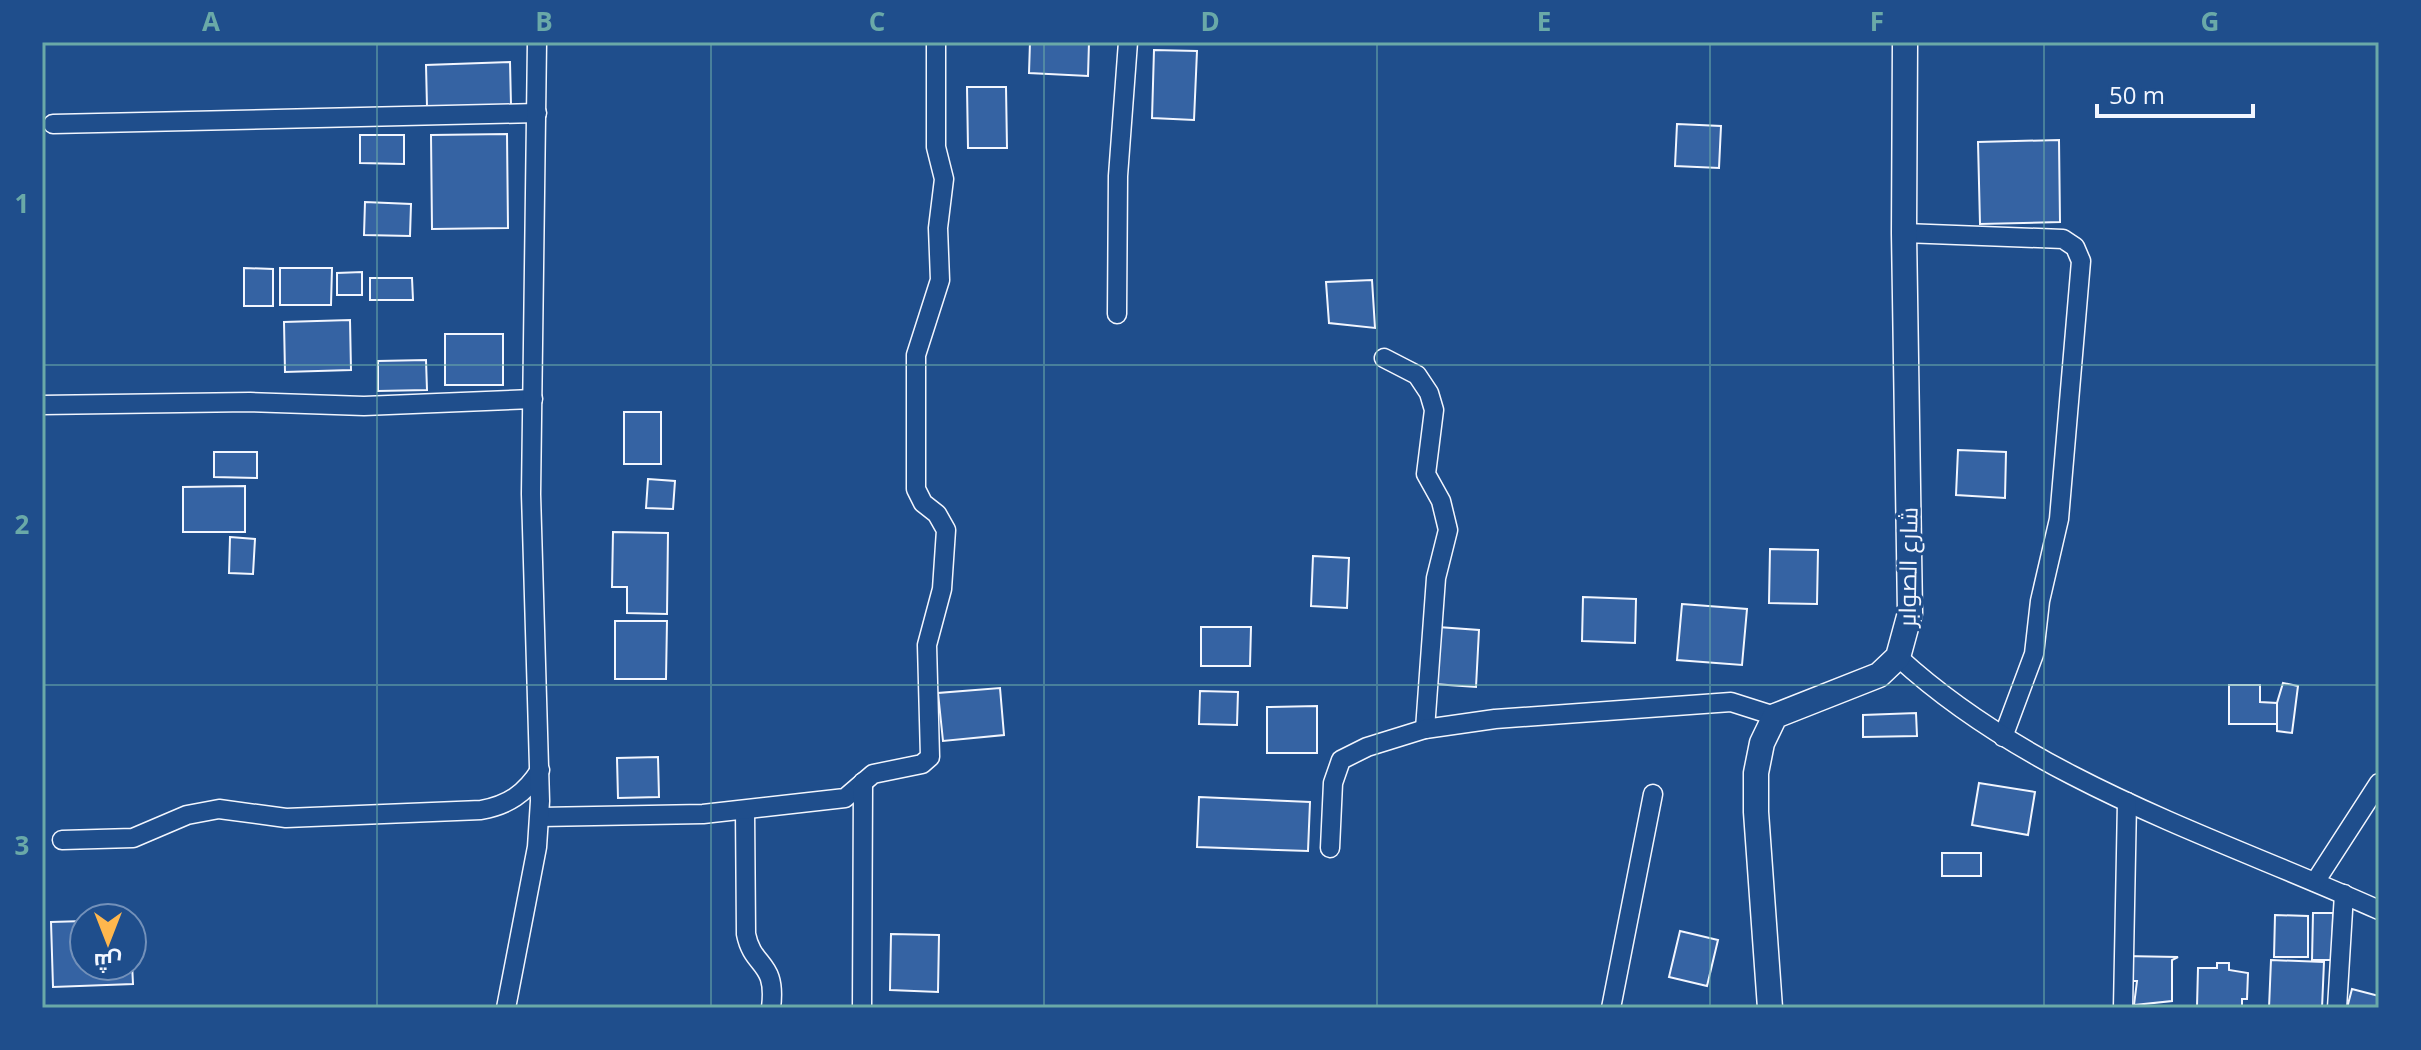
<svg xmlns="http://www.w3.org/2000/svg" width="2421" height="1050" font-family="'Open Sans',Cairo,sans-serif">
	<rect width="100%" height="100%" fill="#1f4e8c"/>
	<g fill="#3563a3" stroke="#f2f6ff" stroke-width="2">
		<path d="M1030 42H1089L1088 76 1029 73Z"/>
		<path d="M1154 50 1197 51 1194 120 1152 118Z"/>
		<path d="M510 62 511 105 427 107 426 65Z"/>
		<path d="M967 87H1006L1007 148H968Z"/>
		<path d="M1677 124 1721 126 1719 168 1675 166Z"/>
		<path d="M507 134 508 228 432 229 431 135Z"/>
		<path d="M360 135H404V164L360 163Z"/>
		<path d="M2059 140 2060 222 1980 224 1978 142Z"/>
		<path d="M365 202 411 204 410 236 364 235Z"/>
		<path d="M244 268 273 269V306H244Z"/>
		<path d="M280 268H332L331 305H280Z"/>
		<path d="M362 272V295H337V273Z"/>
		<path d="M370 278H412L413 300H370Z"/>
		<path d="M1372 280 1375 328 1329 323 1326 282Z"/>
		<path d="M350 320 351 370 285 372 284 322Z"/>
		<rect x="445" y="334" width="58" height="51"/>
		<path d="M426 360 427 390 378 391V361Z"/>
		<rect x="624" y="412" width="37" height="52"/>
		<path d="M1958 450 2006 452 2005 498 1956 495Z"/>
		<path d="M214 452H257V478L214 477Z"/>
		<path d="M648 479 675 481 673 509 646 508Z"/>
		<path d="M245 486V532H183V487Z"/>
		<path d="M613 532 668 533 667 614 627 613V587H612Z"/>
		<path d="M230 537 255 539 253 574 229 573Z"/>
		<path d="M1770 549 1818 550 1817 604 1769 603Z"/>
		<path d="M1313 556 1349 558 1347 608 1311 606Z"/>
		<path d="M1583 597 1636 599 1635 643 1582 641Z"/>
		<path d="M1682 604 1747 609 1742 665 1677 660Z"/>
		<path d="M615 621H667L666 679H615Z"/>
		<path d="M1201 627H1251L1250 666H1201Z"/>
		<path d="M1438 627 1479 630 1476 687 1434 684Z"/>
		<path d="M2283 683 2298 686 2292 733 2277 731V703Z"/>
		<path d="M2229 685H2260V702L2277 703V724H2229Z"/>
		<path d="M1000 688 1004 735 943 741 938 693Z"/>
		<path d="M1200 691 1238 692 1237 725 1199 724Z"/>
		<path d="M1317 706V753H1267V707Z"/>
		<path d="M1916 713 1917 736 1863 737V715Z"/>
		<path d="M658 757 659 797 618 798 617 758Z"/>
		<path d="M1979 783 2035 792 2028 835 1972 825Z"/>
		<path d="M1199 797 1310 802 1308 851 1197 847Z"/>
		<rect x="1942" y="853" width="39" height="23"/>
		<path d="M2313 913H2333L2332 960H2312Z"/>
		<path d="M2275 915 2308 916V957H2274Z"/>
		<path d="M84 921V966H132V963L133 984 53 987 51 922Z"/>
		<path d="M1680 931 1718 940 1707 986 1669 977Z"/>
		<path d="M891 934 939 935 938 992 890 990Z"/>
		<path d="M2124 956 2178 957 2172 960V1001L2134 1005 2137 981H2124Z"/>
		<path d="M2271 960 2324 962 2322 1008H2269Z"/>
		<path d="M2217 963H2229V970L2248 973 2247 999H2242V1007H2197L2198 968H2217Z"/>
		<path d="M2352 989 2379 996V1008H2347Z"/>
	</g>
	<g fill="none" stroke-linecap="round" stroke-linejoin="round">
		<defs>
			<g id="minor">
				<path d="M53 124 537 113"/>
				<path d="M1904 233 2063 239 2075 247 2081 261 2059 519 2040 601 2034 654 2003 737"/>
				<path d="M1117 314 1118 176 1128 42"/>
				<path d="M1384 358 1417 375 1429 393 1434 410 1426 474 1441 501 1448 530 1436 578 1425 729"/>
				<path d="M42 405 250 402 364 406 533 399"/>
				<path d="M1898 657C2033 781 2214 836 2379 910"/>
				<path d="M745 810 746 934C753 969 777 960 771 1008"/>
				<path d="M540 817 703 814 845 798 873 774 922 764 930 757 927 645 942 589 946 530 937 514 923 503 916 489V355L940 280 938 228 944 179 936 147V42"/>
				<path d="M62 840 133 838 187 815 219 809 286 818 481 810C508 805 525 794 540 770"/>
				<path d="M1330 848 1333 783 1341 760 1367 747 1425 729 1495 719 1731 702 1775 716"/>
				<path d="M2315 882 2379 783"/>
				<path d="M506 1008 537 847 540 801 531 494 537 42"/>
				<path d="M862 1008 863 782"/>
				<path d="M1611 1008 1653 794"/>
				<path d="M2123 1008 2127 802"/>
				<path d="M2337 1008 2344 894"/>
			</g>
			<path id="tertiary" d="M1770 1008 1756 812V773L1762 743 1775 716 1879 675 1898 657 1910 613 1904 233 1905 42"/>
		</defs>
		<use href="#minor" stroke="#f2f6ff" stroke-width="21"/>
		<use href="#tertiary" stroke="#f2f6ff" stroke-width="27"/>
		<use href="#minor" stroke="#1f4e8c" stroke-width="18"/>
		<use href="#tertiary" stroke="#1f4e8c" stroke-width="24"/>
	</g>
	<path fill="none" stroke="#6aa9a8" stroke-width="2" stroke-opacity="0.55" d="M377 42V1008M711 42V1008M1044 42V1008M1377 42V1008M1710 42V1008M2044 42V1008M42 365H2379M42 685H2379"/>
	<g text-anchor="middle" dominant-baseline="central" stroke-width="6" stroke-linejoin="round" paint-order="stroke">
		<g font-size="24" fill="#f2f6ff" stroke="#1f4e8c">
			<text transform="translate(1907 567) rotate(-89)">شارع الصوابر</text>
		</g>
	</g>
	<rect width="2421" height="1050" fill="none" stroke="#1f4e8c" stroke-width="88"/>
	<g transform="translate(108 942) rotate(180)"><circle r="38" fill="#1f4e8c" stroke="#7391ba" stroke-width="2"/>
	<path d="M0-6L14 30L0 20L-14 30Z" fill="#ffb74d"/>
	<text y="-12" font-size="22" font-weight="bold" text-anchor="middle" fill="#f2f6ff">ش</text>
	</g>
	<path d="M2097 104v12h156v-12" fill="none" stroke="#f2f6ff" stroke-width="4"/>
	<text x="2109" y="104" font-size="24" fill="#f2f6ff" stroke="#1f4e8c" stroke-width="6" paint-order="stroke">50 m</text>
	<rect x="44" y="44" width="2333" height="962" fill="none" stroke="#6aa9a8" stroke-width="3"/>
	<g font-size="26" text-anchor="middle" font-weight="bold" fill="#6aa9a8">
		<text x="211" y="31">A</text>
		<text x="544" y="31">B</text>
		<text x="877" y="31">C</text>
		<text x="1210" y="31">D</text>
		<text x="1544" y="31">E</text>
		<text x="1877" y="31">F</text>
		<text x="2210" y="31">G</text>
		<text x="22" y="213">1</text>
		<text x="22" y="534">2</text>
		<text x="22" y="855">3</text>
	</g>
</svg>
